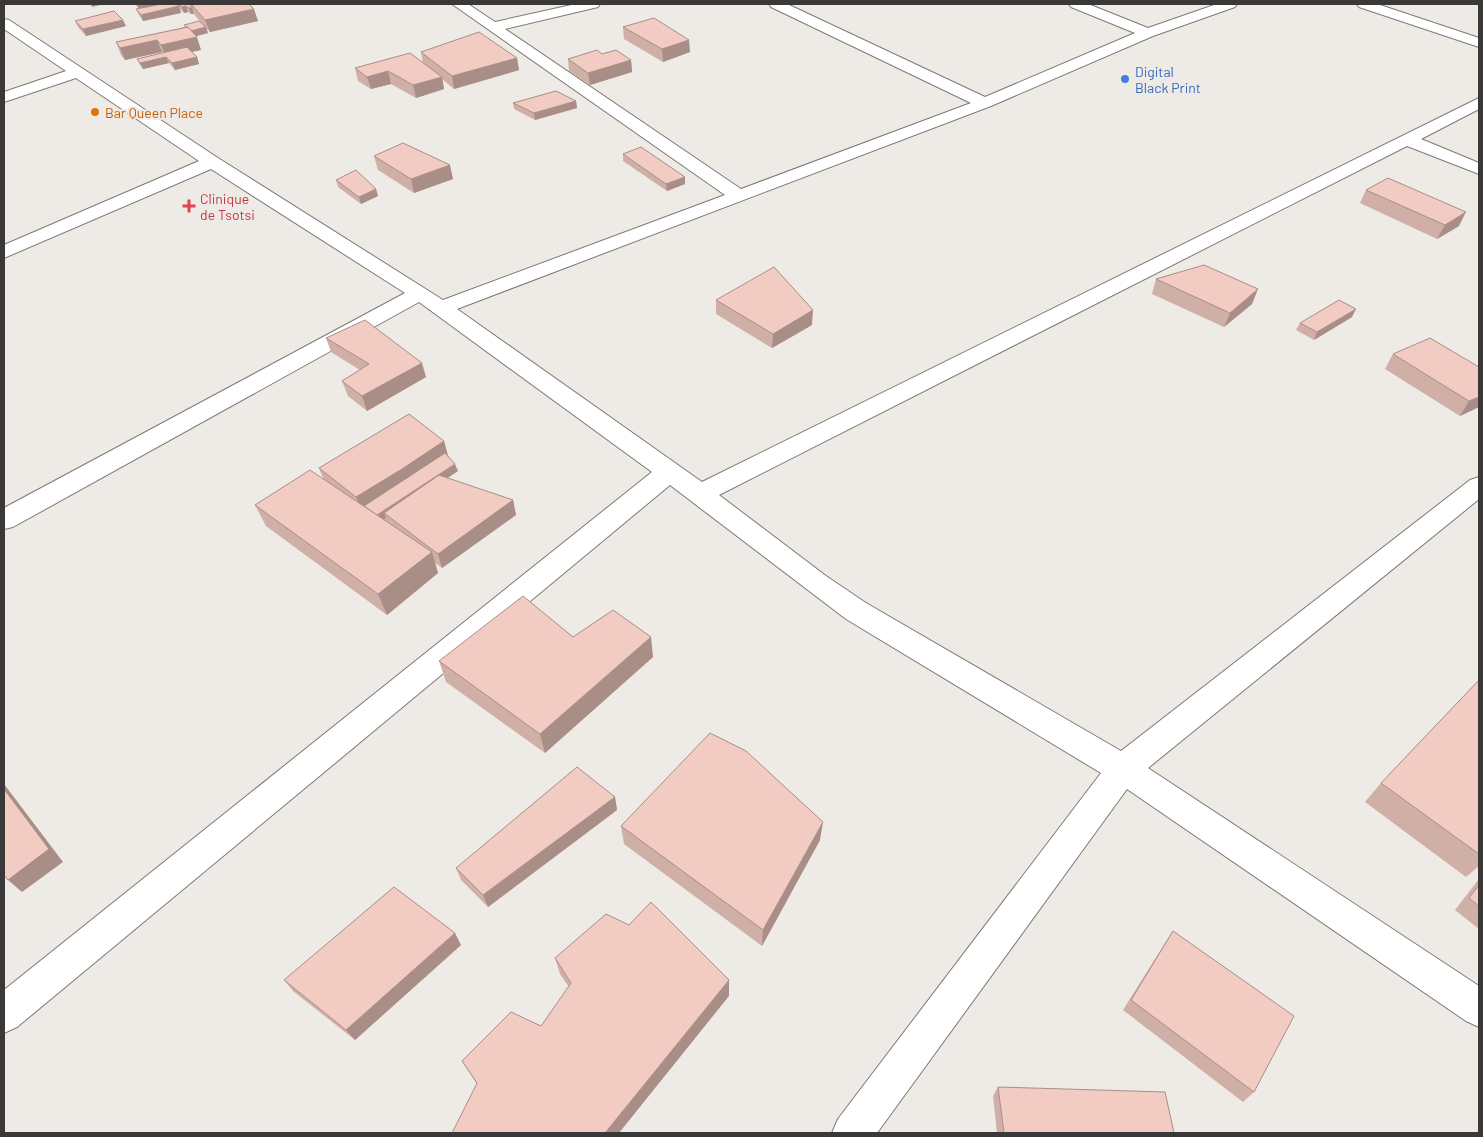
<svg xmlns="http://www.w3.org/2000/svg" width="1483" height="1137" font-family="Barlow,sans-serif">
	<rect width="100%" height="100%" fill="#eeeae6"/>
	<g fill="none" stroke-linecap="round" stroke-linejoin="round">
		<defs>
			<g id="minor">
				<path d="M452 4H468L495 22 576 4H600L598 7 505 29 741 189 971 103 771 7 769 4H787L985 97 1135 33 1071 7 1069 4H1088L1148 28 1217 4H1237L1235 7 1153 36 991 106 457 309 702 482 1479 98V109L1421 139 1479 163V174L1407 146 719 495 826 576 866 603 1121 751 1470 480 1479 477V499L1148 768 1479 986V1027L1466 1021 1127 789 877 1133H832L838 1119 1101 773 846 619 670 485 17 1027 4 1033V990L652 472 419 302 13 527 4 529V508L405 293 211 169 4 258V245L199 161 76 78 4 102V92L66 71 4 29V19L9 20 218 158 443 300 725 195Z"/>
				<path d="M1357 4H1377L1479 38V47L1359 7Z"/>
			</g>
		</defs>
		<use href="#minor" stroke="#7d7a76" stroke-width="2"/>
		<use href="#minor" fill="#fff" fill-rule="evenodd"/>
	</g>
	<g fill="#d0afa7">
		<path d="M135 4H176L179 6 181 13 143 21 139 15 136 9H139Z"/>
		<path d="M178 4H249L258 21 210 32 206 28 208 33 196 36 201 50 192 52 197 57 199 64 175 70 169 63 143 69 140 65 137 59 163 53 162 52 125 60 121 55 116 42 185 27 184 25H203L194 14H191L188 12 184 13 180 9Z"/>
		<path d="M75 21 126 26 86 36 78 27Z"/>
		<path d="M623 27 690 52 663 62 624 39Z"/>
		<path d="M421 52 517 58 519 70 454 89 442 79 444 89 416 98 391 84 371 89 358 81 355 68 423 63Z"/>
		<path d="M602 54 631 60 632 72 590 85 569 71 568 59Z"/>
		<path d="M576 101 577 108 535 120 514 109 513 103Z"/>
		<path d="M623 154 685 177V184L667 191 623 161Z"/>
		<path d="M374 156 453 179 414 193 378 170Z"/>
		<path d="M336 180 376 189 378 196 361 204 338 187Z"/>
		<path d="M1366 190 1459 226 1437 239 1360 203Z"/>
		<path d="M1156 279 1252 304 1224 327 1152 294Z"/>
		<path d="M716 300 812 325 772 348 716 314Z"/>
		<path d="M1352 317 1314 340 1296 330 1300 323Z"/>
		<path d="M326 338 426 377 367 411 348 396 342 381 360 370 331 352Z"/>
		<path d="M1393 354 1479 407 1460 416 1385 369Z"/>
		<path d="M444 441 448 456 458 471 447 478 513 500 516 515 442 568 435 563 438 573 387 615 266 526 255 505 323 478 319 468Z"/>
		<path d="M653 657 545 753 446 682 439 661Z"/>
		<path d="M1479 680V866L1466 877 1365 802 1381 783Z"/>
		<path d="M615 797 617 810 488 907 461 880 456 868Z"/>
		<path d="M621 826 820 840 762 946 624 844Z"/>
		<path d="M1479 879V929L1455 910Z"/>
		<path d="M1173 931 1254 1092 1243 1102 1123 1010 1165 943Z"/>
		<path d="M461 945 355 1040 293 991 284 980Z"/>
		<path d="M555 958 729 996 477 1084 462 1061 541 1026 569 987 560 974Z"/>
		<path d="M998 1087 1174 1133H997L993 1096Z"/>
	</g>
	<g fill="#a98e88">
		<path d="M91 4H104L92 7Z"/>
		<path d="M137 4H163L139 9Z"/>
		<path d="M179 6 181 13 143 21 141 15Z"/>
		<path d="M186 6 188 12 184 13 182 7Z"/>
		<path d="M189 8H192L194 14H191Z"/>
		<path d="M254 9 258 21 210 32 205 20Z"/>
		<path d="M123 20 126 26 86 36 83 29Z"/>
		<path d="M206 27 208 33 193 37 191 31Z"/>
		<path d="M197 37 201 50 166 57 169 63 143 69 140 63 166 57 161 45Z"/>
		<path d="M157 40 162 52 125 60 120 48Z"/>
		<path d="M689 40 690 52 663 62 662 49Z"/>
		<path d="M197 57 199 64 175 70 172 63Z"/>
		<path d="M517 58 519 70 454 89 452 76Z"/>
		<path d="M631 60 632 72 590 85 588 73Z"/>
		<path d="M388 71 391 84 371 89 367 77Z"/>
		<path d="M442 77 444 89 416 98 413 85Z"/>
		<path d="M576 101 577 108 535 120 534 113Z"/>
		<path d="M450 165 453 179 414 193 411 179Z"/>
		<path d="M685 177V184L667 191 666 184Z"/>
		<path d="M376 189 378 196 361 204 359 197Z"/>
		<path d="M1466 212 1459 226 1437 239 1445 225Z"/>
		<path d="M1258 289 1252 304 1224 327 1230 313Z"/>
		<path d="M1356 309 1352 317 1314 340 1317 332Z"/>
		<path d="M813 310 812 325 772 348 773 334Z"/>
		<path d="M422 363 426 377 367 411 362 396Z"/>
		<path d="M1479 397V407L1460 416 1469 401Z"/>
		<path d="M444 441 448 456 362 512 356 497Z"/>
		<path d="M455 464 458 471 389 517 384 513 386 518 377 524 375 517Z"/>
		<path d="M513 500 516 515 442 568 438 554Z"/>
		<path d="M432 552 438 573 387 615 378 594Z"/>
		<path d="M651 637 653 657 545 753 540 734Z"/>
		<path d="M4 784 63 862 22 892 8 880Z"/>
		<path d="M615 797 617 810 488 907 483 895Z"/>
		<path d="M823 822 820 840 762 946 763 930Z"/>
		<path d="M455 933 461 945 355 1040 346 1030Z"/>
		<path d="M729 980V996L619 1133H605Z"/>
	</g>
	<g fill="#f2cbc2" stroke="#a98e88">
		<path d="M162 4H176L179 6 141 15 136 9Z"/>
		<path d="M179 4H190L192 8H189L186 6 182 7Z"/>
		<path d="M191 4H249L254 9 205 20Z"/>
		<path d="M114 11 123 20 83 29 75 21Z"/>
		<path d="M654 18 689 40 662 49 623 27Z"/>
		<path d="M199 21 206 27 191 31 188 27H186L184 25Z"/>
		<path d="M188 27 197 37 161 45 157 40 120 48 116 42Z"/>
		<path d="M479 32 517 58 452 76 421 52Z"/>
		<path d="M187 47 197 57 172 63 166 57 140 63 137 59Z"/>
		<path d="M597 50 602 54 616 50 631 60 588 73 568 59Z"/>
		<path d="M410 53 442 77 413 85 388 71 367 77 355 68Z"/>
		<path d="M556 91 576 101 534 113 513 103Z"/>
		<path d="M403 143 450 165 411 179 374 156Z"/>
		<path d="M641 147 685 177 666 184 623 154Z"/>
		<path d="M356 170 376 189 359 197 336 180Z"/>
		<path d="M1388 178 1466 212 1445 225 1366 190Z"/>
		<path d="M1204 265 1258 289 1230 313 1156 279Z"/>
		<path d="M774 267 813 310 773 334 716 300Z"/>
		<path d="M1339 300 1356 309 1317 332 1300 323Z"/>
		<path d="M365 320 422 363 362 396 342 381 369 364 326 338Z"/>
		<path d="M1430 338 1479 367V397L1469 401 1393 354Z"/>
		<path d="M409 414 444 441 402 469 356 497 319 468Z"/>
		<path d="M445 453 455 464 377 515 364 506Z"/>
		<path d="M310 470 432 552 378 594 255 505Z"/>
		<path d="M439 475 513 500 438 554 384 513Z"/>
		<path d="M523 596 573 637 613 610 651 637 540 734 439 661Z"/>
		<path d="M1479 680V854L1381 783Z"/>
		<path d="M710 733 746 751 823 822 763 930 621 826Z"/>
		<path d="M577 767 615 797 483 895 456 868Z"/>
		<path d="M4 789 49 849 8 880 4 875Z"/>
		<path d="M1479 885V906L1469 898Z"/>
		<path d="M394 887 455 933 346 1030 284 980Z"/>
		<path d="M651 902 729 980 605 1133H452L477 1083 462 1061 511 1012 541 1026 571 983 555 958 606 914 629 925Z"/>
		<path d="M1173 931 1294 1016 1254 1092 1131 1000Z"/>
		<path d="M998 1087 1165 1092 1174 1133H1004Z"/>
	</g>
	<circle fill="#3f7fe0" stroke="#eeeae6" stroke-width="2" cx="1125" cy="79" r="5"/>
	<circle fill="#e8710a" stroke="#eeeae6" stroke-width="2" cx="95" cy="112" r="5"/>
	<path fill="#e0444e" stroke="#eeeae6" stroke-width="2" d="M186.5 198.5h5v5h5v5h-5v5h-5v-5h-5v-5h5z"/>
	<g text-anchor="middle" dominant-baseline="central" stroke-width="4" stroke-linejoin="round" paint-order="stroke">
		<g font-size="14" fill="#366cbe" stroke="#eeeae6" text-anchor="start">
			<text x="1135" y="71">Digital<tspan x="1135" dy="16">Black Print</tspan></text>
		</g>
		<g font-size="14" fill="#c56008" stroke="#eeeae6" text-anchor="start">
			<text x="105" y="112">Bar Queen Place</text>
		</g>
		<g font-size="14" fill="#be3a42" stroke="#eeeae6" text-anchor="start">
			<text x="200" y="198">Clinique<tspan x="200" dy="16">de Tsotsi</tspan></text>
		</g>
	</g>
	<rect width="1483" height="1137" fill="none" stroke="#3b3938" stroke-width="10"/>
</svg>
